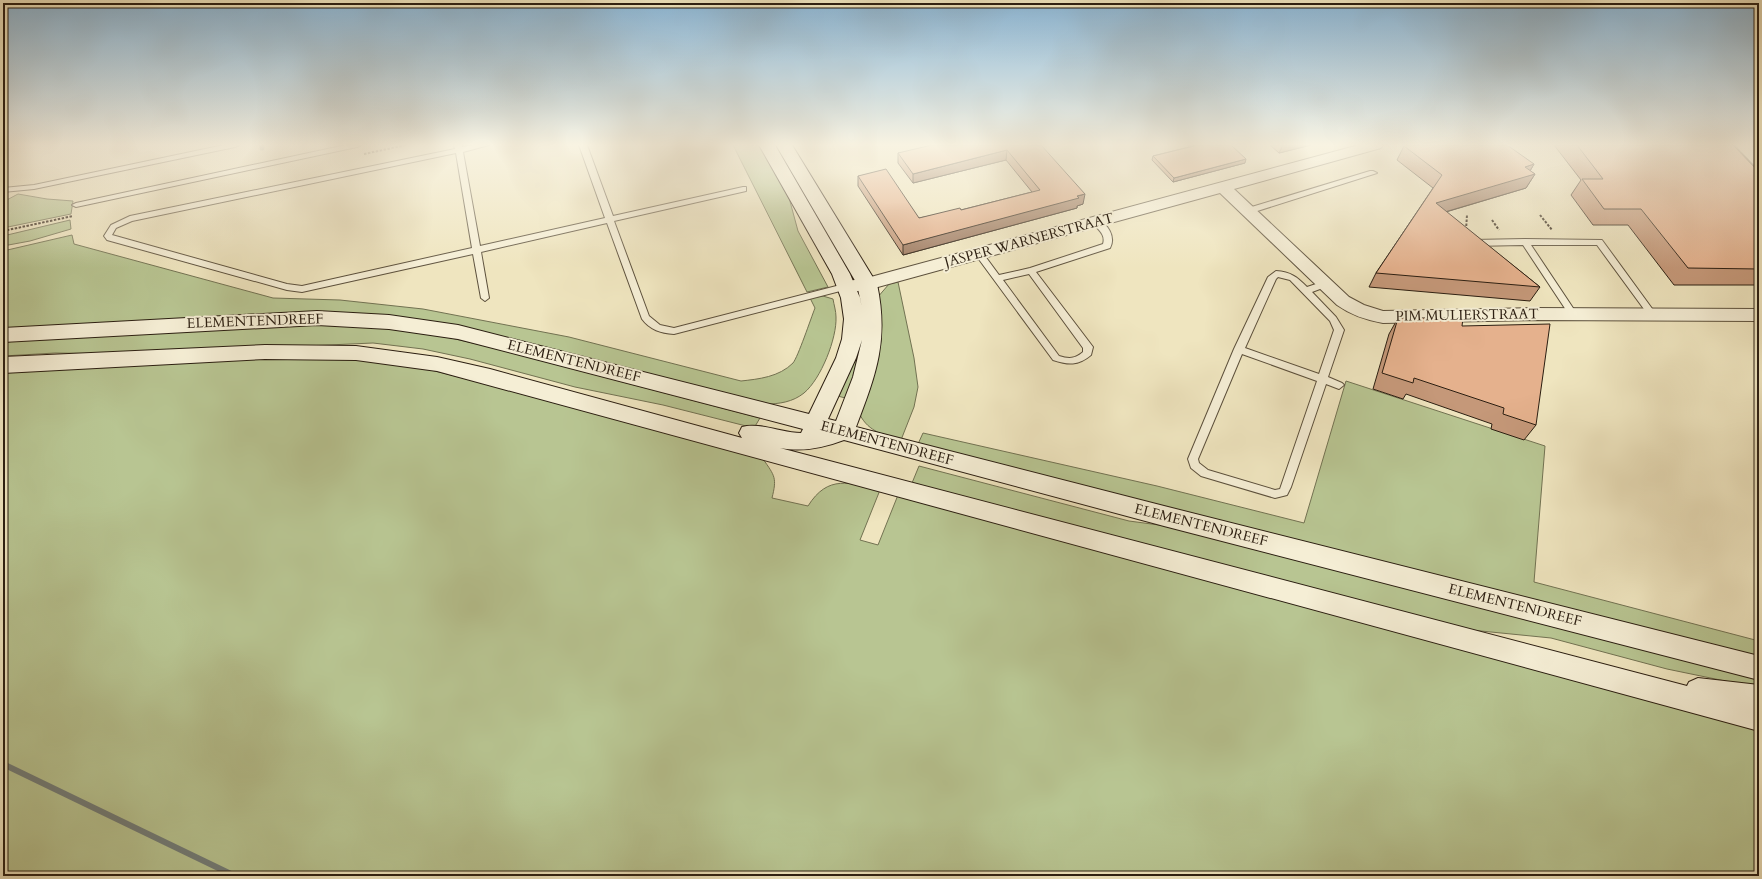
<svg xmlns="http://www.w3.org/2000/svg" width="1762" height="879" font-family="Cardo,serif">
	<rect width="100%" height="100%" fill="#efe5bf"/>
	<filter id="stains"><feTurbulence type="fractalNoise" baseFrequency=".005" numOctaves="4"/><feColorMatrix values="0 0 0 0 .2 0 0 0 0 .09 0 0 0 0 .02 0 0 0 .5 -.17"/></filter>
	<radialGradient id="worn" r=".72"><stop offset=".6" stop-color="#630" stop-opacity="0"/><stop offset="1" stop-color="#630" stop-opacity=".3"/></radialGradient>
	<g fill="#b8c592" stroke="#727252">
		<path d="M733 145H763L788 194 798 231 828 287 807 292Z"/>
		<path d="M18 194 47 199 73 201 71 214 3 228V202Z"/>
		<path d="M70 220 71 229 30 241 3 246V236Z"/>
		<path d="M72 235 74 244 273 298 340 300 423 309 569 337 741 381C759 379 779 377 793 363 798 357 811 318 815 308L810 298 823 296 833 299C834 305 836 311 836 317 837 338 821 379 804 393 793 402 779 404 766 404L424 321 3 329V251Z"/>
		<path d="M898 282 914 358 918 387 914 407 901 440C884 435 869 432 860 415L877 298 889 284Z"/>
		<path d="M308 325 377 327 438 335 490 347 760 418 754 428 663 405 575 387 470 359 423 349 373 343 125 354 55 353 3 356V343L19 340Z"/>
		<path d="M867 325 849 399 834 395Z"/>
		<path d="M266 358 352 359 423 368 463 378 763 459C775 476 777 478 772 498L808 506C828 474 850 483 880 490L860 540 878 545 898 495 1759 728V876H3V373Z"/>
		<path d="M1346 381 1545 446 1534 582 1759 641V661L918 444 923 433 1157 486 1304 523Z"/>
		<path d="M919 466 1129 521 1174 527 1759 679V688L1667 669 1551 638 1461 629 912 483Z"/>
	</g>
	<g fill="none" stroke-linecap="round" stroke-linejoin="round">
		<path stroke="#727d79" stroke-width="5" d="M262 145V148"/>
		<path stroke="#727d79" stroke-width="6" d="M3 764 235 876"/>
		<defs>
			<g id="lane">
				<path d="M224 145H239L235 147 34 189 3 192V188L34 185Z"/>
				<path d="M346 145H361L357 147 76 207 72 205 76 203Z"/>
				<path d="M454 145H462V147L474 145H489L463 152 480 246 605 218 579 145H587L613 216 743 187H746V191L614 221 649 316 660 325 674 328 848 283 852 286 848 289 674 334C661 333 650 330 642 319L607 223 481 252 489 298 485 301 481 298 473 254 302 292 287 290 107 240 104 236 111 225 130 216 455 149ZM456 153 472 248 302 286 287 284 112 235 116 228 132 221Z"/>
				<path d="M1370 171H1373L1377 173 1251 213H1245L1244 211 1245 209Z"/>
				<path d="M1096 219C1108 223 1116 237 1110 248L1036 272 1093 347 1091 355C1078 366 1068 365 1053 360L975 254 976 252H982L999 275 1030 268 1103 244C1106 234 1098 230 1092 222ZM1029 274 1083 348V352C1075 359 1069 359 1059 356L1003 280Z"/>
				<path d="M1525 239 1602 240 1656 314 1655 316H1649L1597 245H1531L1577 314 1573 317 1570 316 1523 245 1472 246 1468 243 1472 240Z"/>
				<path d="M1276 271C1291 272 1297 277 1307 287L1325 281 1329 284 1328 286 1312 292 1336 317 1344 330 1328 377 1342 383 1344 385 1339 389 1326 384 1291 487 1287 495 1275 498 1201 476 1191 468 1188 459 1234 349 1268 277ZM1278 277 1290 280 1330 321 1334 330 1319 374 1245 348 1276 279ZM1242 354 1317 381 1280 489 1275 490 1208 470 1199 463 1198 459Z"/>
			</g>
			<g id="street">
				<path d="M1359 145H1383L1381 148 1234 189 1349 297 1364 305 1383 311 1533 308 1759 309V321L1533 320 1383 323C1366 320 1351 315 1337 305L1220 193 867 290 848 292 842 290 839 286 842 282 867 278Z"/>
				<path d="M1735 145H1751L1759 153V167L1754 165Z"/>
			</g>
			<path id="secondary" d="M759 145H775L850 274 860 298 862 308 857 284 776 145H792L877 284C889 341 876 374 856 427L1164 506 1759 656V680L1164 526 844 440C823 448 803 452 780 448L1687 686 1689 682 1698 678 1759 685V731L437 371 356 360 265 359 3 373V357L265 345 356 346 437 357 490 369 742 438 739 433 742 427C759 422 783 433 801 433L803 429 458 339 389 329 317 325 3 342V328L317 311 389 315 458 325 809 414 836 358 842 339 844 319 841 298 832 274ZM862 340 853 377 836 421 828 419 856 358Z"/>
		</defs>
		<use href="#lane" stroke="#5c503c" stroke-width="2"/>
		<use href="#street" stroke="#5c503c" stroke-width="2"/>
		<use href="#secondary" stroke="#2b1e11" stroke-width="2"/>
		<g stroke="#2b1e11" stroke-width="2" stroke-dasharray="2.5 1.5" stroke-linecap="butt">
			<path d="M364 154 406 145"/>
			<path d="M1540 215 1552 230"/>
			<path d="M1492 220 1499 230"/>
			<path d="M1466 230 1467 215"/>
			<path d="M3 231 73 216"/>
		</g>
		<use href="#lane" fill="#f5eed5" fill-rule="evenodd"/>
		<use href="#street" fill="#f5eed5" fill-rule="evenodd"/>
		<use href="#secondary" fill="#f5eed5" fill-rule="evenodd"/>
	</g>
	<g fill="#c59879" stroke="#2b1e11">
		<path d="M1037 145 1083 204 1077 206V208L903 255 858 186V176L919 218 961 210 1032 192 1006 160 913 183 898 163V153Z"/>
		<path d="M1187 145H1231L1245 163 1173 182 1152 160 1153 156 1189 147Z"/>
		<path d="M1270 145H1311L1279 153Z"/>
		<path d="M1554 145H1733L1759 172V285H1674L1628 225H1593L1571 195 1581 180Z"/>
		<path d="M1404 146 1534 164 1530 171 1535 174 1526 188 1446 212 1540 287 1530 301 1369 287 1376 273 1433 188 1397 160Z"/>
		<path d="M1398 318 1536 425 1524 440 1491 429 1492 424 1406 394 1403 399 1373 389 1389 334Z"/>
	</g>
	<g fill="#a07c63" stroke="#2b1e11">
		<path d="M1283 145H1311L1279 153Z"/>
		<path d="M1007 150 1006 160 913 183V174Z"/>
		<path d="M1246 159 1245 163 1173 182 1174 178Z"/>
		<path d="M1534 164 1527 176 1535 174 1526 188 1428 217 1436 203 1525 167Z"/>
		<path d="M1085 194 1083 204 1077 206V208L903 255V245Z"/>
	</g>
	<g fill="#e5b18d" stroke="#2b1e11">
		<path d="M932 145H1037V146L1041 145 1085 194 1077 196 1079 198 903 245 858 176 886 169 919 218 960 208 961 210 1040 190 1007 150 913 174 898 153Z"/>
		<path d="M1193 145H1231L1246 159 1174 178 1153 156 1194 146Z"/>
		<path d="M1406 145H1507L1534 164 1525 167 1535 174 1436 203 1540 287 1376 273 1442 175 1404 146Z"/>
		<path d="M1577 145H1733L1759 172V269L1688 268 1641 209H1604L1582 179H1603Z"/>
		<path d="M1398 318H1463L1462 326 1550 324 1536 425 1503 414 1504 408 1414 378 1413 383 1382 373Z"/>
	</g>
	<linearGradient id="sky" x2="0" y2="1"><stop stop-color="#8bb7d7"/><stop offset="0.54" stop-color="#f8f3e2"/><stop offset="1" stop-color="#f8f3e2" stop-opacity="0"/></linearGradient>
	<rect width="1762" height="268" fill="url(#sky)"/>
	<g text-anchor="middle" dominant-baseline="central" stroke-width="4" stroke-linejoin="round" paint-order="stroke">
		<g font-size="14" fill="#2b1e11" stroke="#f5eed5">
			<text transform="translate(1029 240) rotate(-15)">JASPER WARNERSTRAAT</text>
			<text transform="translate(1467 315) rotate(-1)">PIM MULIERSTRAAT</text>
			<text transform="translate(255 321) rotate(-2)">ELEMENTENDREEF</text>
			<text transform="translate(574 361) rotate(14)">ELEMENTENDREEF</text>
			<text transform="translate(887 443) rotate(15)">ELEMENTENDREEF</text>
			<text transform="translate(1201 525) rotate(14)">ELEMENTENDREEF</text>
			<text transform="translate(1515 605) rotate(14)">ELEMENTENDREEF</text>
		</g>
	</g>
	<rect width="1762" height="879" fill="none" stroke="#efe5bf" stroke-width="16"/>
	<rect x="4" y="4" width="1754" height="871" fill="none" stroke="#2b1e11" stroke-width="2"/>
	<rect x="8" y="8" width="1746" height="863" fill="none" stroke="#2b1e11"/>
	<rect width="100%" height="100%" filter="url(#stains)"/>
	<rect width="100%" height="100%" fill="url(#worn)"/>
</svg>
